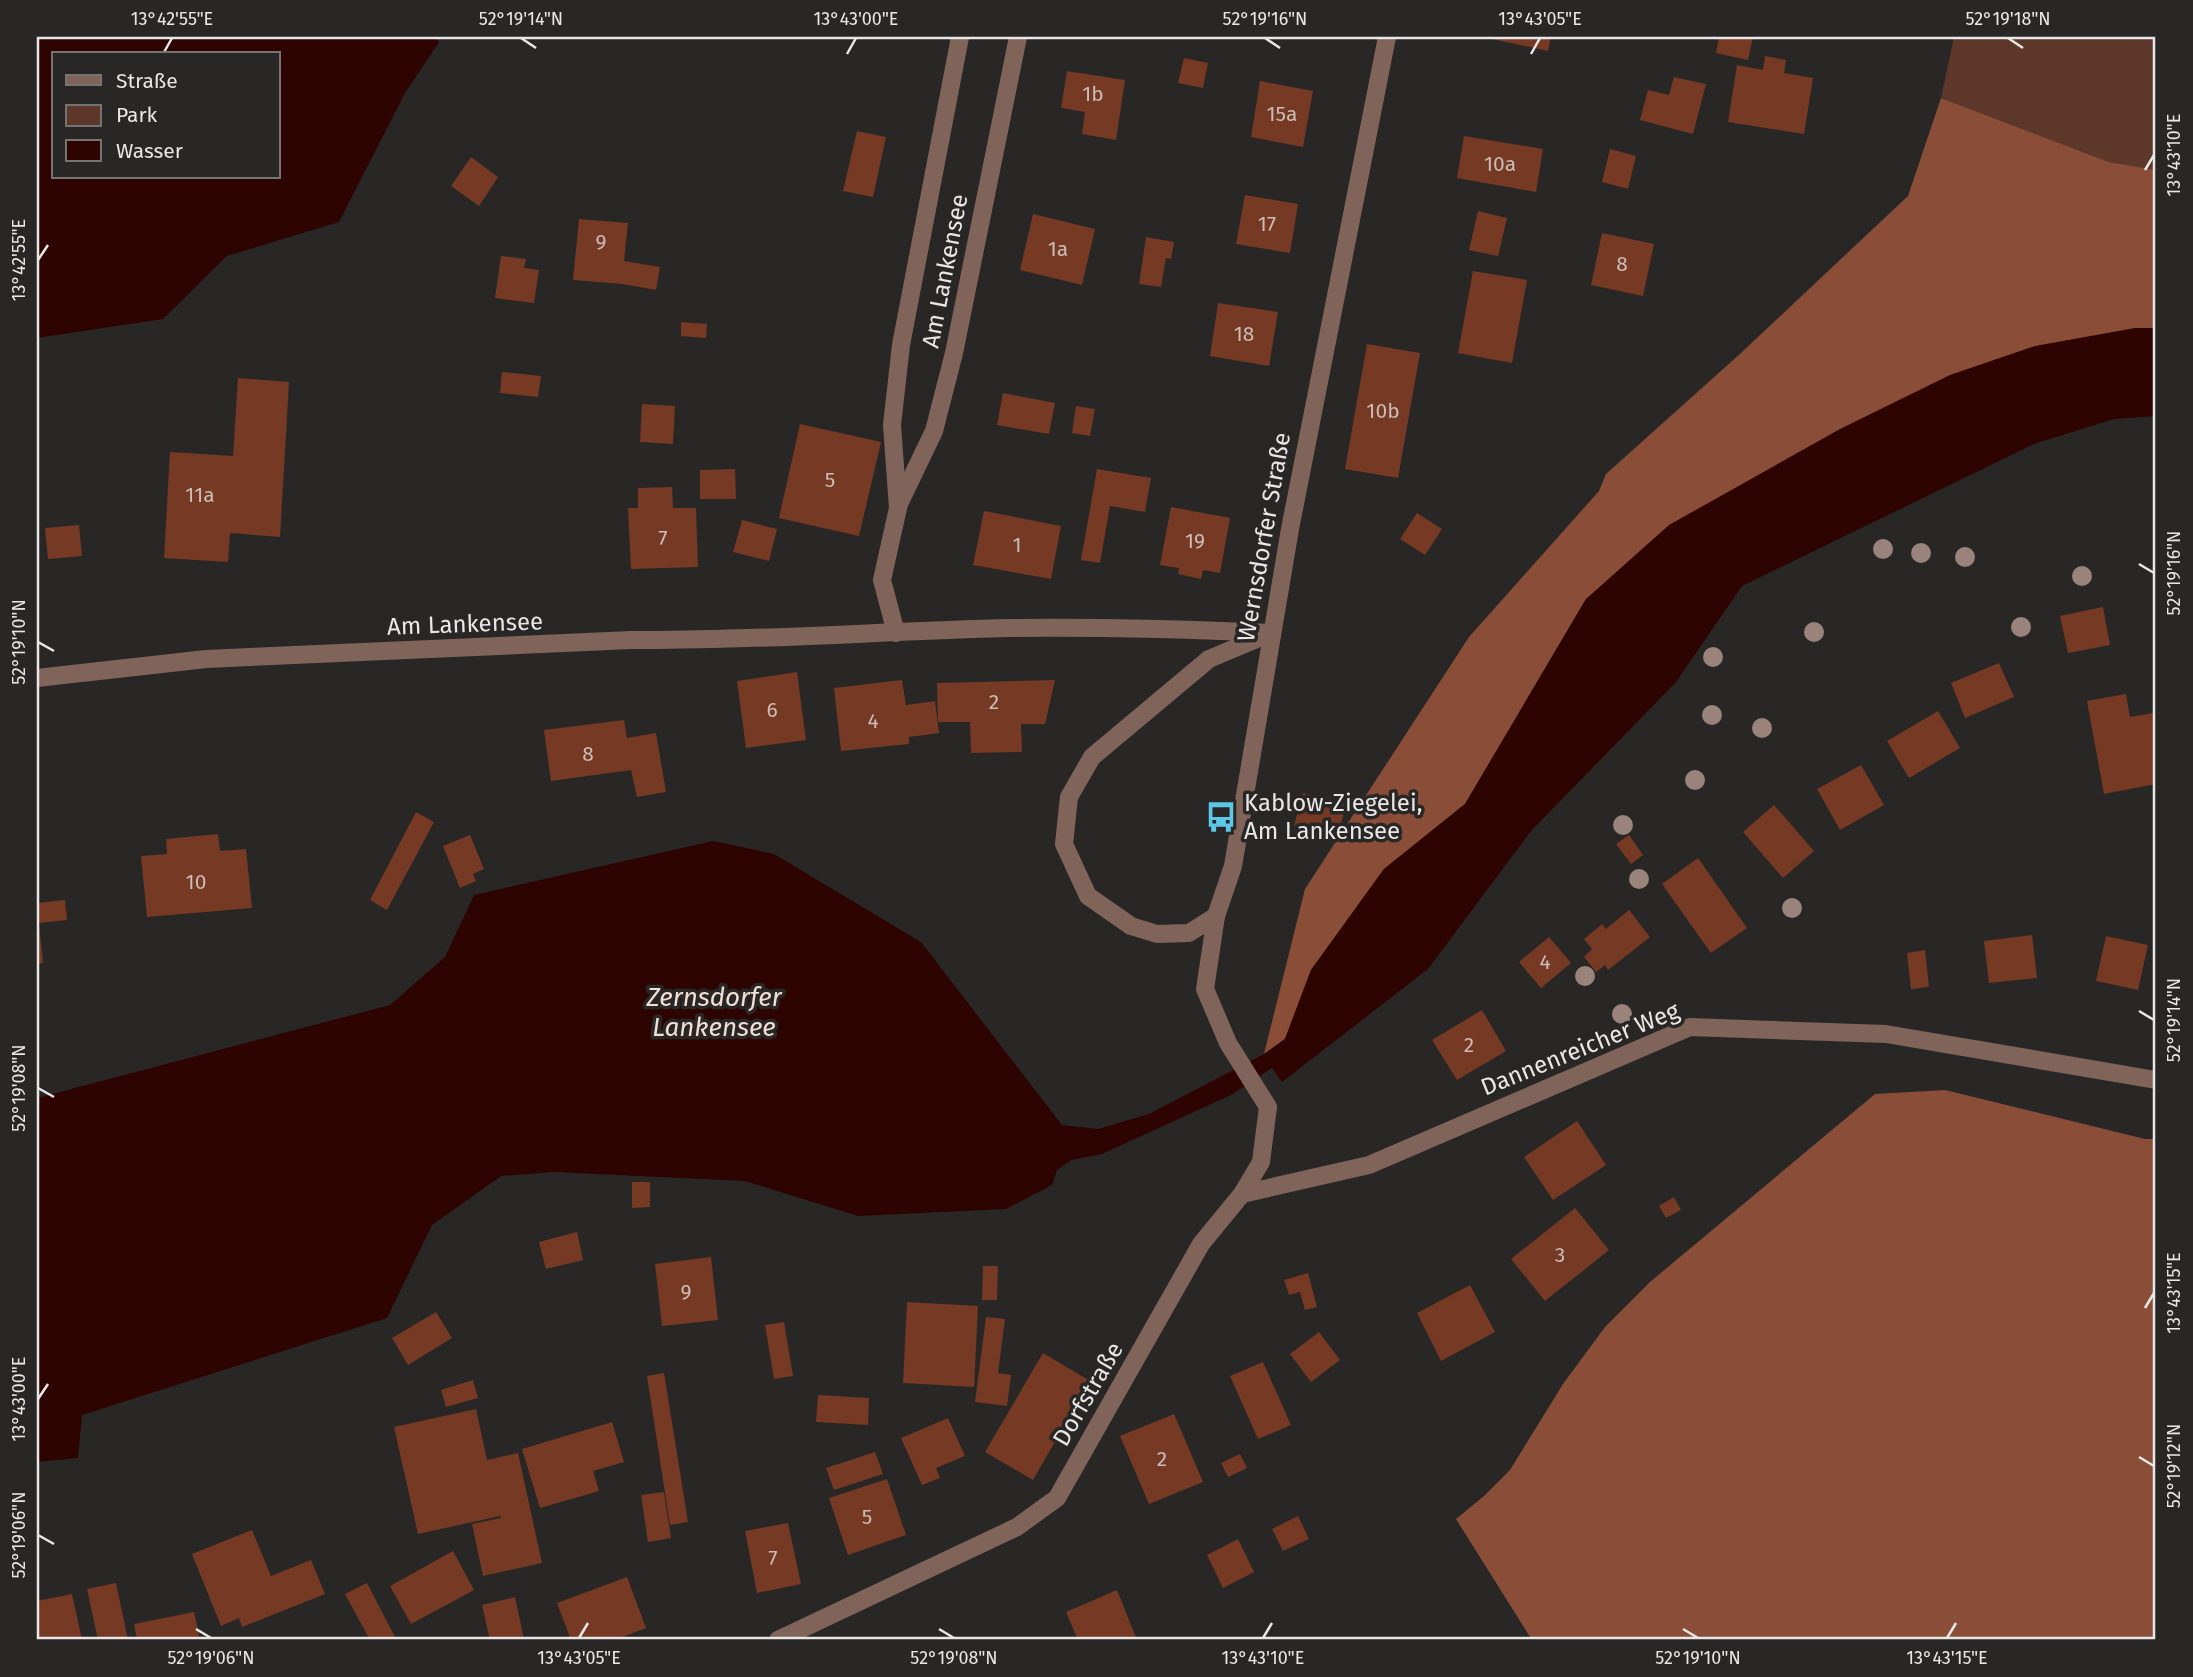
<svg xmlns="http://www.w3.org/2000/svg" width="2193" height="1677" font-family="'Fira Sans',sans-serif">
	<rect width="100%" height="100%" fill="#292726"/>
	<path fill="#5c372a" d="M1954 37H2156V170L2109 162 1941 98Z"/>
	<g fill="#8a4d37">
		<path d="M1941 98 2109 162 2156 170V328H2135L1586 599 1465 804 1384 869 1311 970 1285 1039 1264 1054 1305 889 1469 637 1599 491 1606 474 1741 353 1908 196Z"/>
		<path d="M1945 1090 2145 1139H2156V1640H1532L1456 1519 1484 1496 1510 1470 1563 1384 1605 1327 1650 1282 1875 1094Z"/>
	</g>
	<g fill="#2d0400" fill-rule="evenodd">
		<path d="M37 37H436L439 42 405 93 339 222 227 256 163 319 37 338ZM54 54H278V177H54Z"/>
		<path d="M2135 328H2156V416L2114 419 2034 444 1742 586 1676 682 1531 831 1428 969 1282 1082 1272 1068 1231 1095 1102 1154 1071 1160 1057 1170 1052 1185 1006 1209 858 1216 745 1181 555 1172 501 1176 432 1225 387 1318 82 1415 78 1458 37 1462V1098L390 1005 445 957 474 895 713 841 774 854 921 942 1062 1125 1098 1129 1149 1114 1264 1054 1285 1039 1311 970 1384 869 1465 804 1586 599 1669 525 1840 429 1950 375 2035 346Z"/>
	</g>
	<g fill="#753924">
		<path d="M1483 37H1551L1548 51Z"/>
		<path d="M1719 37H1753L1748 60 1716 53Z"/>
		<path d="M1765 56 1786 60 1784 73 1813 78 1804 134 1728 122 1737 65 1763 70Z"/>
		<path d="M1184 58 1208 63 1203 88 1178 83Z"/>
		<path d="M1067 71 1125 80 1116 140 1082 134 1085 112 1061 108Z"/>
		<path d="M1674 77 1706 84 1693 134 1640 120 1648 90 1669 95Z"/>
		<path d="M1260 81 1313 91 1303 147 1251 137Z"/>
		<path d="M857 131 886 137 873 197 843 191Z"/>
		<path d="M1464 136 1543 149 1536 192 1457 178Z"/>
		<path d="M1610 149 1636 156 1628 189 1602 182Z"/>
		<path d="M471 157 498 177 479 206 451 186Z"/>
		<path d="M1245 195 1298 204 1290 253 1236 244Z"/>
		<path d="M1478 211 1507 218 1498 256 1469 250Z"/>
		<path d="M1033 214 1095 229 1082 285 1020 270Z"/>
		<path d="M579 219 628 223 624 261 660 267 656 290 623 284 573 280Z"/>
		<path d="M1602 233 1654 244 1643 296 1591 285Z"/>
		<path d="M1146 237 1174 242 1171 259 1166 258 1161 287 1139 284Z"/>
		<path d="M501 256 526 259 524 268 539 270 534 303 495 298Z"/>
		<path d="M1473 271 1527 280 1512 363 1458 353Z"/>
		<path d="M1218 303 1278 312 1269 366 1210 356Z"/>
		<path d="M681 322 707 324 706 338 681 336Z"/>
		<path d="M1367 344 1420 353 1398 478 1345 469Z"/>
		<path d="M502 372 541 376 538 397 500 393Z"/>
		<path d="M238 378 289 382 280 537 230 533 228 562 164 558 170 452 233 456Z"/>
		<path d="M1003 393 1055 403 1049 434 997 425Z"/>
		<path d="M642 404 675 406 673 444 640 442Z"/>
		<path d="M1076 406 1095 409 1090 436 1072 433Z"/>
		<path d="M800 424 881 442 859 536 779 518Z"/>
		<path d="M735 469 736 499H700V470Z"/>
		<path d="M1097 469 1151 478 1145 512 1110 506 1100 563 1081 560Z"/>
		<path d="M672 487 673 508H696L698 567 631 569 628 508H638V488Z"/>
		<path d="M1171 507 1230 518 1220 573 1203 570 1201 579 1178 574 1179 568 1160 565Z"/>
		<path d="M984 511 1061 526 1051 579 973 565Z"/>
		<path d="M1417 513 1442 529 1425 555 1400 539Z"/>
		<path d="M742 520 777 529 769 561 733 552Z"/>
		<path d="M79 525 82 556 48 559 45 528Z"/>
		<path d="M2103 607 2110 645 2068 653 2060 616Z"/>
		<path d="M1999 663 2014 697 1965 718 1951 683Z"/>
		<path d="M797 672 806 740 746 748 737 681Z"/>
		<path d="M902 680 906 705 935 701 939 733 909 737V744L841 751 834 688Z"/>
		<path d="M1055 680 1045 724H1021L1022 752 971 753 970 722H938L937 683Z"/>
		<path d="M2126 694 2130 717 2153 713 2156 730V784L2104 794 2087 701Z"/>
		<path d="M1938 711 1960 748 1909 778 1887 741Z"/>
		<path d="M624 720 627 738 656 733 666 792 637 797 631 770 551 781 544 730Z"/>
		<path d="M1861 765 1884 805 1840 830 1817 789Z"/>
		<path d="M1303 793 1346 805 1337 838 1294 826Z"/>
		<path d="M1774 805 1814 851 1783 878 1743 832Z"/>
		<path d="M416 812 434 822 387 910 370 900Z"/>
		<path d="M218 834 220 851 246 849 252 908 147 917 141 856 167 854 166 839Z"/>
		<path d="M470 835 484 869 473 874 476 881 460 888 443 846Z"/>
		<path d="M1629 835 1643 855 1631 864 1616 844Z"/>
		<path d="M1698 858 1747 928 1711 953 1662 884Z"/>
		<path d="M65 900 67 920 39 923 43 963 37 964V903Z"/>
		<path d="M1629 910 1650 937 1608 970 1605 965 1596 972 1584 957 1592 949 1584 939 1602 924 1606 929Z"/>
		<path d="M2032 935 2037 978 1989 983 1984 941Z"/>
		<path d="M2106 936 2148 945 2138 990 2096 981Z"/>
		<path d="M1549 937 1571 963 1541 988 1519 962Z"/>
		<path d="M1925 950 1929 987 1911 989 1907 953Z"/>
		<path d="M1482 1010 1506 1051 1457 1080 1432 1040Z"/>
		<path d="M1577 1121 1606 1165 1553 1200 1524 1157Z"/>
		<path d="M632 1182H650V1207L632 1208Z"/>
		<path d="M1674 1197 1681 1210 1666 1218 1659 1206Z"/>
		<path d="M1575 1208 1609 1250 1545 1301 1511 1259Z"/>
		<path d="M577 1232 583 1260 546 1269 539 1242Z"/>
		<path d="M711 1257 718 1320 662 1326 655 1264Z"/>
		<path d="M983 1266H998L997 1300H982Z"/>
		<path d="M1308 1273 1317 1307 1305 1310 1300 1292 1289 1295 1284 1280Z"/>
		<path d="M1470 1285 1495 1332 1441 1361 1417 1313Z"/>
		<path d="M907 1302 978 1306 974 1387 903 1383Z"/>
		<path d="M436 1312 452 1338 408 1365 392 1338Z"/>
		<path d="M986 1317 1005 1319 998 1373 1011 1375 1007 1406 975 1402Z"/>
		<path d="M784 1322 793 1376 774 1379 765 1325Z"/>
		<path d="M1319 1332 1340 1360 1311 1382 1290 1354Z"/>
		<path d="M1043 1353 1090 1381 1033 1480 985 1452Z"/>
		<path d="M1263 1362 1291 1425 1258 1439 1230 1376Z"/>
		<path d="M664 1373 688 1522 670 1525 647 1376Z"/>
		<path d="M473 1380 478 1398 446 1407 441 1390Z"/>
		<path d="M818 1395 869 1398 868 1425 816 1422Z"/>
		<path d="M476 1409 487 1460 518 1453 542 1563 483 1576 472 1524 501 1518 500 1516 418 1534 394 1427Z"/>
		<path d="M1174 1414 1203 1482 1149 1504 1120 1436Z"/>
		<path d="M948 1418 965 1456 936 1468 940 1478 922 1485 901 1438Z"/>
		<path d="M612 1422 624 1462 593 1471 599 1491 540 1508 522 1449Z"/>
		<path d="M875 1452 883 1474 834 1490 826 1468Z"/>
		<path d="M1240 1454 1247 1468 1228 1477 1221 1463Z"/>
		<path d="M887 1479 906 1535 848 1555 829 1498Z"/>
		<path d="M664 1492 671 1538 648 1542 641 1495Z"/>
		<path d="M1298 1516 1309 1539 1283 1551 1272 1529Z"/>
		<path d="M788 1523 801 1584 757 1593 745 1531Z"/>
		<path d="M252 1530 271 1576 311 1560 325 1594 242 1627 239 1618 221 1626 192 1554Z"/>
		<path d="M1238 1539 1254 1572 1223 1588 1207 1555Z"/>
		<path d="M453 1551 474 1590 411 1624 390 1586Z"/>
		<path d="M627 1577 646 1628 615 1640H571L557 1603Z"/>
		<path d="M116 1583 128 1640H98L87 1589Z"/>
		<path d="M367 1583 395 1637 388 1640H370L345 1594Z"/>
		<path d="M1117 1590 1137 1640H1078L1066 1612Z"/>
		<path d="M72 1594 82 1640H37V1601Z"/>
		<path d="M515 1597 524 1639 490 1640 482 1605Z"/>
		<path d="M194 1612 200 1640H137L134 1624Z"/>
	</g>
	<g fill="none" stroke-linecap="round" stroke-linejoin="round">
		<g stroke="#80645a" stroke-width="18">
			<path d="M898 506 934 431 954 353 1018 37"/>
			<path d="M896 633 882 580 898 508 892 425 901 345 960 37"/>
			<path d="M1216 916 1189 933 1157 934 1131 926 1088 896 1064 844 1069 797 1092 757 1209 659 1271 633"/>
		</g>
		<g stroke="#80645a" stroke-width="18">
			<path d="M37 678 206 659 631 640C758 641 883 631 1010 628 1097 627 1183 629 1271 633"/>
			<path d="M1242 1194 1369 1165 1690 1027 1886 1034 2156 1080"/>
			<path d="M778 1640 1017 1527 1057 1498 1201 1244 1242 1194 1261 1162 1268 1107 1228 1043 1205 989 1216 916 1233 866 1290 529 1387 37"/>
		</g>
	</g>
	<g fill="#99837b">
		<circle cx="1883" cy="549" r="10"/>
		<circle cx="1921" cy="553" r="10"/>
		<circle cx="1965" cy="557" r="10"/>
		<circle cx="2082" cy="576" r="10"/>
		<circle cx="2021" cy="627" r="10"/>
		<circle cx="1814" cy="632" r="10"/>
		<circle cx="1713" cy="657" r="10"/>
		<circle cx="1712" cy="715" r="10"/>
		<circle cx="1762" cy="728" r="10"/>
		<circle cx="1695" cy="780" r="10"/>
		<circle cx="1623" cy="825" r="10"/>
		<circle cx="1639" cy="879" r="10"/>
		<circle cx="1792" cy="908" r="10"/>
		<circle cx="1585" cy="976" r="10"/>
		<circle cx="1622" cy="1014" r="10"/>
	</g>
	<path fill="none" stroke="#e9e7e6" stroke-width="2.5" d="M521 38 536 48M1265 38 1280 48M2008 38 2023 48M163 54 172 38M847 54 856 38M1531 54 1540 38M2145 170 2154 155M38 260 48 245M2139 564 2154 573M38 642 54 651M2139 1011 2154 1020M38 1088 54 1097M2145 1308 2154 1293M38 1399 48 1384M2139 1457 2154 1466M38 1535 54 1544M196 1629 211 1638M939 1629 954 1638M1683 1629 1698 1638M579 1638 588 1623M1263 1638 1272 1623M1947 1638 1956 1623"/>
	<defs>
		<symbol id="bus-bare" viewBox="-9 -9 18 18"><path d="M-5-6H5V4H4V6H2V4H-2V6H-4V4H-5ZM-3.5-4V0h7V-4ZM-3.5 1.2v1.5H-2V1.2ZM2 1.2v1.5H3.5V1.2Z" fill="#5cc7e7" stroke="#292726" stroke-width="2.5" paint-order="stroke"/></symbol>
	</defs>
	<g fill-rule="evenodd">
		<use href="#bus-bare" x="1199" y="795" width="44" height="44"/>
	</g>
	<g text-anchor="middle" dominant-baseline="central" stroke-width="7" stroke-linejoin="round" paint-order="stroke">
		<g font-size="21" fill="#ccbcb6">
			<text x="1093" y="94">1b</text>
			<text x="1282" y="114">15a</text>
			<text x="1500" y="164">10a</text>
			<text x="1267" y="224">17</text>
			<text x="601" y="242">9</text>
			<text x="1058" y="249">1a</text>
			<text x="1622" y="264">8</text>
			<text x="1244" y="334">18</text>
			<text x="1383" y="411">10b</text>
			<text x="830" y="480">5</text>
			<text x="200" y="495">11a</text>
			<text x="663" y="538">7</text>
			<text x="1195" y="541">19</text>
			<text x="1017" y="545">1</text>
			<text x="994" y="702">2</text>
			<text x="772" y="710">6</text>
			<text x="873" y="721">4</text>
			<text x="588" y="754">8</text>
			<text x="196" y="882">10</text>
			<text x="1545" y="962">4</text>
			<text x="1469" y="1045">2</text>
			<text x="1560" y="1255">3</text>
			<text x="686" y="1292">9</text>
			<text x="1162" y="1459">2</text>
			<text x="867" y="1517">5</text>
			<text x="773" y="1558">7</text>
		</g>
		<g font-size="24" fill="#e9e7e6" stroke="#292726">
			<text transform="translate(945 271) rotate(-79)">Am Lankensee</text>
			<text transform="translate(1264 537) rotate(-80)">Wernsdorfer Straße</text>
			<text transform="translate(465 624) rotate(-2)">Am Lankensee</text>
			<text transform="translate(1580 1049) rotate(-22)">Dannenreicher Weg</text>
			<text transform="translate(1088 1394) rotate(-60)">Dorfstraße</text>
		</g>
		<g font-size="24" fill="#e9e7e6" stroke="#292726" text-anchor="start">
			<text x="1244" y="803">Kablow-Ziegelei,<tspan x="1244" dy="28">Am Lankensee</tspan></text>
		</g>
		<g font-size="26" font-style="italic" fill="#f2ded7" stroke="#292726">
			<text x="714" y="997">Zernsdorfer<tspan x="714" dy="30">Lankensee</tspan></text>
		</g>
	</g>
	<rect width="2193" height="1677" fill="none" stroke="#292726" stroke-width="77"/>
	<rect x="52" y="52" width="228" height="126" fill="#292726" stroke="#767473" stroke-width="2"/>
	<rect x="66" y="75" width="35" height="10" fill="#80645a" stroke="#767473" stroke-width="2"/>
	<text x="116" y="88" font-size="21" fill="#e9e7e6">Straße</text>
	<rect x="66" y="105" width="35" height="21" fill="#5c372a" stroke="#767473" stroke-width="2"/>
	<text x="116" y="122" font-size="21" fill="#e9e7e6">Park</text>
	<rect x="66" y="140" width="35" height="21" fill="#2d0400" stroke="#767473" stroke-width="2"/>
	<text x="116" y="158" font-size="21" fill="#e9e7e6">Wasser</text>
	<rect x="38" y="38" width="2116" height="1600" fill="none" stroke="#e9e7e6" stroke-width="2.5"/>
	<g font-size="18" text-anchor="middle" fill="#e9e7e6">
		<text x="172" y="25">13°42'55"E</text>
		<text x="521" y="25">52°19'14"N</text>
		<text x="856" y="25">13°43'00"E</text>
		<text x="1265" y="25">52°19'16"N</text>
		<text x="1540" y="25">13°43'05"E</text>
		<text x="2008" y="25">52°19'18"N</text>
		<text transform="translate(2174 155) rotate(-90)" y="6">13°43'10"E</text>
		<text transform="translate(19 260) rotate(-90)" y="6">13°42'55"E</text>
		<text transform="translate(2174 573) rotate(-90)" y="6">52°19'16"N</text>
		<text transform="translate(19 642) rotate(-90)" y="6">52°19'10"N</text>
		<text transform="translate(2174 1020) rotate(-90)" y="6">52°19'14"N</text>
		<text transform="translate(19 1088) rotate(-90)" y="6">52°19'08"N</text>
		<text transform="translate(2174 1293) rotate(-90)" y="6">13°43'15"E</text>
		<text transform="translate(19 1399) rotate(-90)" y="6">13°43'00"E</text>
		<text transform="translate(2174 1466) rotate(-90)" y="6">52°19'12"N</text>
		<text transform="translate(19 1535) rotate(-90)" y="6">52°19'06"N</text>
		<text x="211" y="1664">52°19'06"N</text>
		<text x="579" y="1664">13°43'05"E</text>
		<text x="954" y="1664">52°19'08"N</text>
		<text x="1263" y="1664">13°43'10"E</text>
		<text x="1698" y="1664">52°19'10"N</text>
		<text x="1947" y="1664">13°43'15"E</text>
	</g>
</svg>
